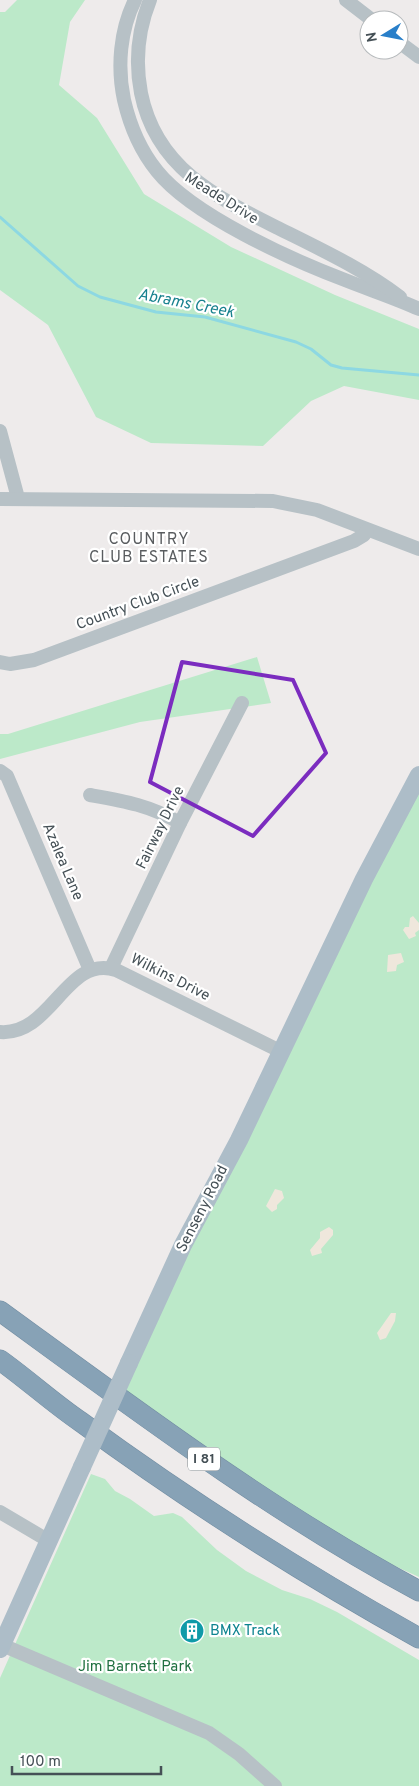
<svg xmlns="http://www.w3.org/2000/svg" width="419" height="1786" font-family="Overpass,sans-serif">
	<rect width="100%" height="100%" fill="#eeebeb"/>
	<g fill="#bce9c9">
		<path d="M17 0H85L70 22 59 85 97 118 144 194 231 247 335 295 419 329V400L344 386 311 401 263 446 151 443 96 417 48 325 0 290V12H5Z"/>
		<path d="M257 657 271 703 140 722 0 759V734H8Z"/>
		<path d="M419 775V1577L311 1528 116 1394Z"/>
		<path d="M91 1474 105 1479 115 1491 130 1499 154 1516 173 1513 182 1517 217 1550 246 1571 282 1590 310 1599 337 1612 419 1660V1786H0V1678Z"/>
	</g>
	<g fill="#efe7dc">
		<path d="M413 916 419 923V930L415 933 416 936 409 939 403 930 405 927H409L410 918Z"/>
		<path d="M401 953 404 962 397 965 396 971 387 972 388 955Z"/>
		<path d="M275 1189 282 1191 284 1198 277 1205V1209L272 1212 266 1206Z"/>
		<path d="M329 1227 333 1230V1235L321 1249 322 1253 312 1256 310 1250 320 1238V1232Z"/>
		<path d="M391 1313H396L395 1321 386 1338 380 1340 377 1333Z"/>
	</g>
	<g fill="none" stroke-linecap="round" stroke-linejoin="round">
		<path stroke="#8dd8e2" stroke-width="3" d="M0 217 78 286 100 297 156 312 205 317 296 342 311 349 331 365 342 368 419 375"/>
		<defs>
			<g id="highway">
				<path d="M0 1311C136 1410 270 1511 419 1591"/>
				<path d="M0 1360C28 1380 53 1403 81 1422 189 1501 302 1573 419 1638"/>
			</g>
		</defs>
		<use href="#highway" stroke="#728da2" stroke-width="21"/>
		<g stroke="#b7c1c6" stroke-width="14">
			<path d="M135 0C120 30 117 67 124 100 130 126 140 150 157 171 192 215 292 260 345 280 370 290 395 298 419 309"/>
			<path d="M150 0C138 30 135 62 141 93 156 168 216 197 278 228 320 249 363 269 400 297"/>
			<path d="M346 0 372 20"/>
			<path d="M399 42 419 57"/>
			<path d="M0 431 18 498"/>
			<path d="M0 499 273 501 317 510 419 549"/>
			<path d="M0 662 10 664 34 660 354 541 364 535 367 530"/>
			<path d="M0 771 7 776 90 970"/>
			<path d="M90 795C124 801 149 805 180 823"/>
			<path d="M111 968 180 823 242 703"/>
			<path d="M0 1032C52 1036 66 954 116 970L282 1052"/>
			<path d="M0 1512 49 1541"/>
			<path d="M2 1645 209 1733 239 1754 275 1786"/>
		</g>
		<g stroke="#adbdc8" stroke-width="18">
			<path d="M129 1363 183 1245 239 1140 364 879 419 775"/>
			<path d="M0 1649 82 1467"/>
		</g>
		<use href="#highway" stroke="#87a2b6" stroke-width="20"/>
		<path stroke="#adbdc8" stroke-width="18" d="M82 1467 129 1363"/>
	</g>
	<path fill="none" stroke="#7b2cbf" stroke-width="4" stroke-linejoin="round" d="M182 662 293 680 326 753 253 836 150 782Z"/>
	<defs>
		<symbol id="building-disc" viewBox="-11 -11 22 22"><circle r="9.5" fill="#0f9aa8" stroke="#fff"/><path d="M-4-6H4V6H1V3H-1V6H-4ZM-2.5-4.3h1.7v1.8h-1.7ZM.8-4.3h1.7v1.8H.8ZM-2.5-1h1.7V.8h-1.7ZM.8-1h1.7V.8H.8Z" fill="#fff"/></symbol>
	</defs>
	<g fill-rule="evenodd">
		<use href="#building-disc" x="178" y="1617" width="28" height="28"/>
	</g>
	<g text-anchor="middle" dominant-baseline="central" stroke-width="4.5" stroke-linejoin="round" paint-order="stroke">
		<rect fill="#fff" stroke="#7d8489" stroke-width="1" x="188" y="1447.5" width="32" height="23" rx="4"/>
		<g font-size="14" font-weight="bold" fill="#455056">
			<text x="204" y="1459">I 81</text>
		</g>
		<g font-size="15" fill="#455056" stroke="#fff">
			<text transform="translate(221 199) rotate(32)">Meade Drive</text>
			<text transform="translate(138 604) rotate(-20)">Country Club Circle</text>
			<text transform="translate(161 828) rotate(-64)">Fairway Drive</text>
			<text transform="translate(62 862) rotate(67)">Azalea Lane</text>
			<text transform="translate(170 978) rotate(27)">Wilkins Drive</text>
			<text transform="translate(203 1209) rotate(-63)">Senseny Road</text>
		</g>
		<g font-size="15" fill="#0d838f" stroke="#fff" text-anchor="start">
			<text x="210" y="1631">BMX Track</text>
		</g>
		<g font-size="15" fill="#1e6f3f" stroke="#fff">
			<text x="135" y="1667">Jim Barnett Park</text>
		</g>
		<g font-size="16" font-style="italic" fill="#19828f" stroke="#fff">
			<text transform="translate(186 304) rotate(11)">Abrams Creek</text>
		</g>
		<g font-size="16" letter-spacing="1" fill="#595c5f" stroke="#fff">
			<text x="149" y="540">COUNTRY<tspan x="149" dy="18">CLUB ESTATES</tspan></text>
		</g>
	</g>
	<g transform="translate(384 35) rotate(260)"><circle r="24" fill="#ffffff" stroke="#b5b9bb"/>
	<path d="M0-4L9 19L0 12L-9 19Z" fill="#297fc9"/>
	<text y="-8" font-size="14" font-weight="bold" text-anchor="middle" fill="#455056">N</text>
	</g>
	<path d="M12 1766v8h149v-8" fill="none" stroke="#455056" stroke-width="2.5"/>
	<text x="20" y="1766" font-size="15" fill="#455056" stroke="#ffffff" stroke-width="4" paint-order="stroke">100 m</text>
</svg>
